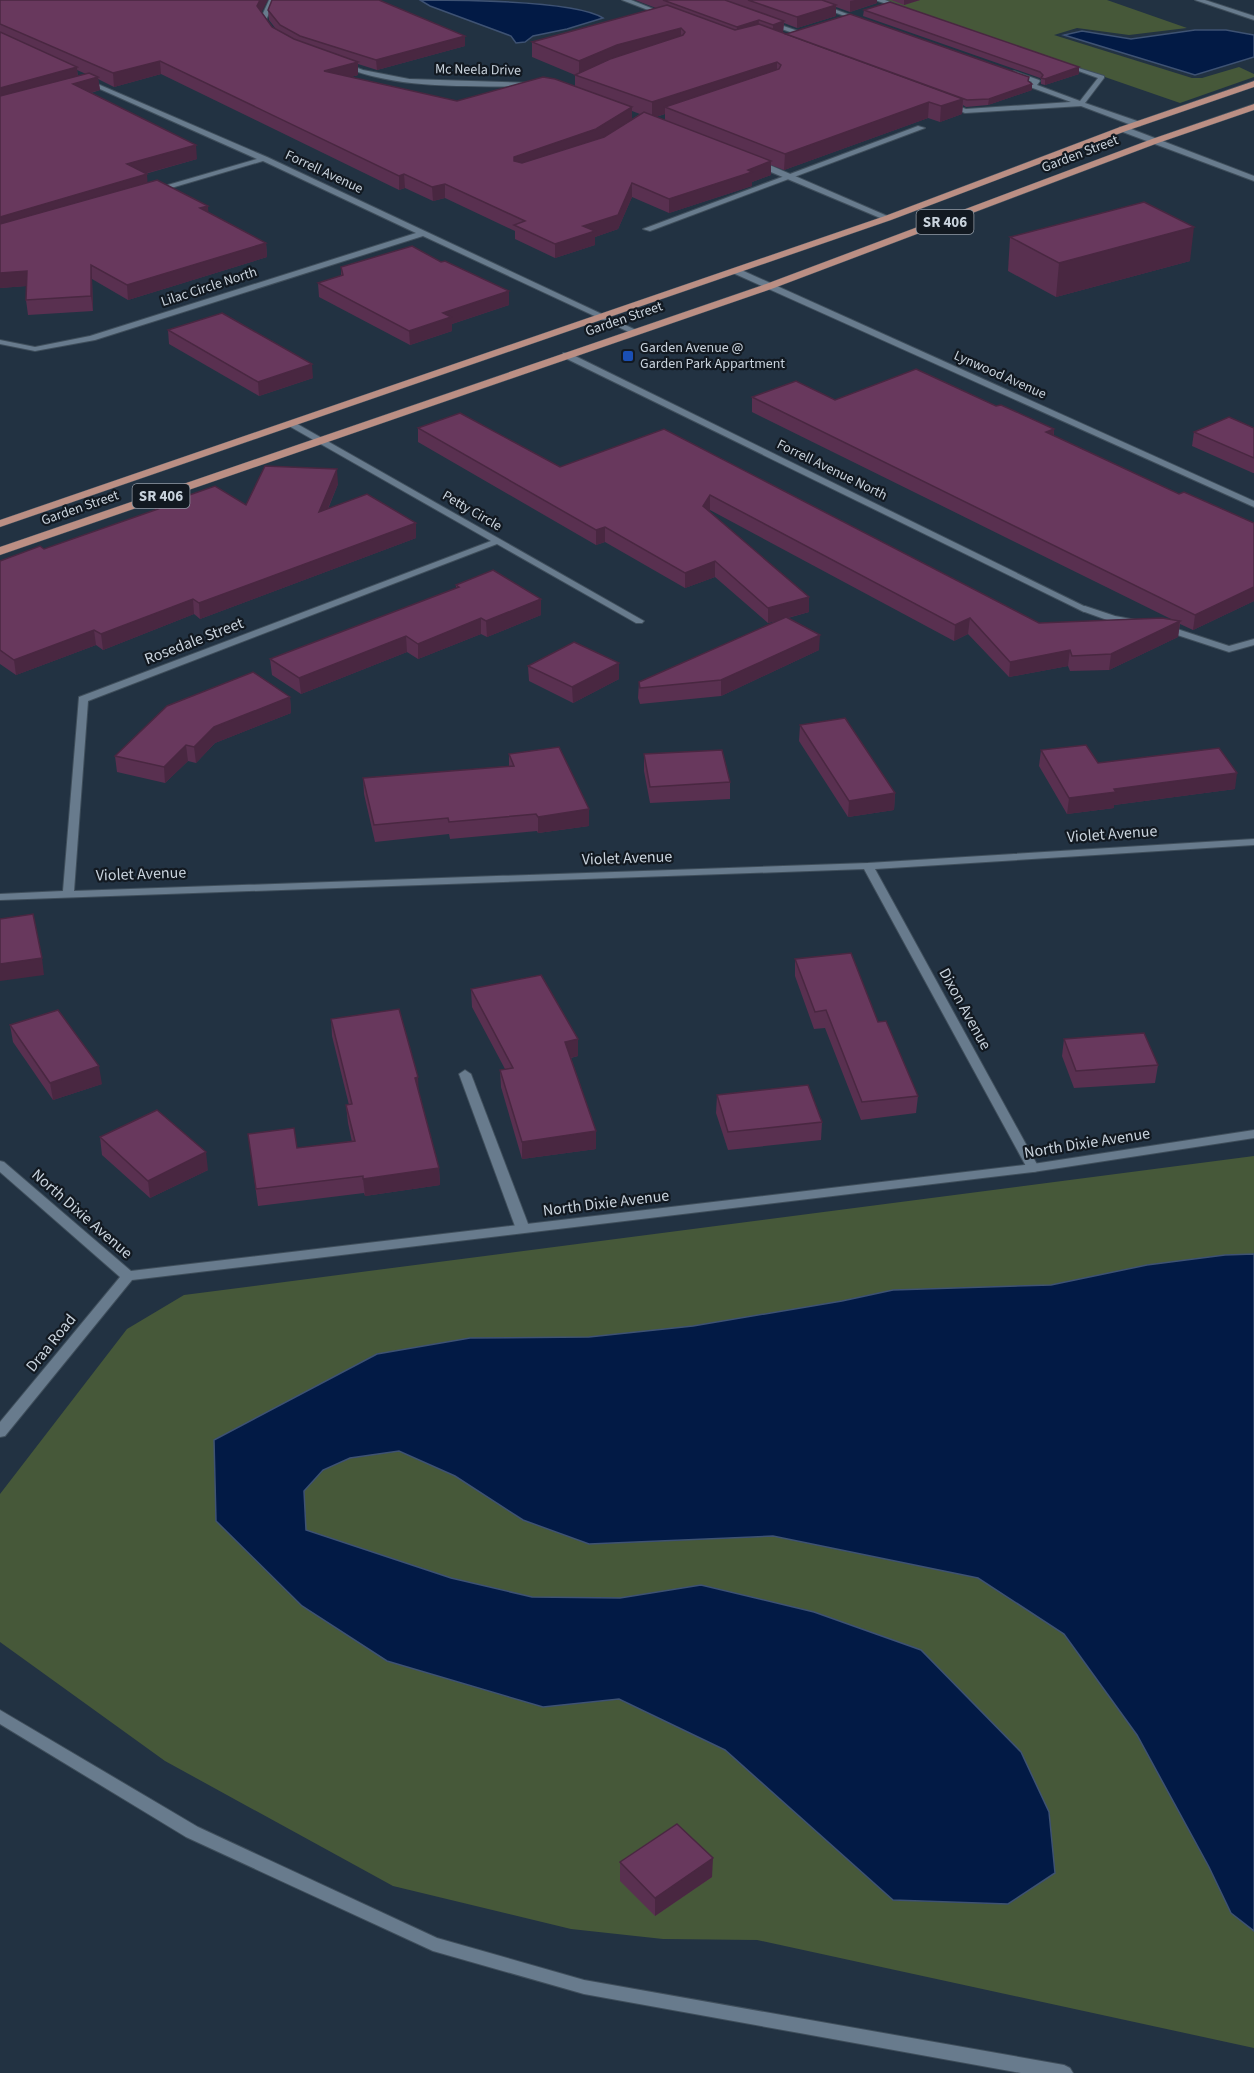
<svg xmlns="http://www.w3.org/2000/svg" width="1254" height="2073" font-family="'Source Sans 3',sans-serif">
	<rect width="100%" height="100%" fill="#223242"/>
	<g fill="#465839">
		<path d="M882 0H1107L1187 28 1129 35 1077 28 1054 35 1192 78H1202L1239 67 1254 74V77L1180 103Z"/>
		<path d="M1254 1156V2048L757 1940 663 1939 571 1929 393 1886 165 1761 0 1642V1494L127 1329 184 1295Z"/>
	</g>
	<g fill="#021a45" stroke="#3e5273" stroke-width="1.5">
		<path d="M420 0C461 0 575 0 603 18L567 29 533 36 525 42 516 43 511 36 430 6Z"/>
		<path d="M1195 30H1226L1254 35V57L1195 75 1064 35 1082 31 1131 39Z"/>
		<path d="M1254 1254V1931L1231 1913 1209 1867 1137 1735 1064 1634 978 1578 773 1536 589 1544 523 1520 455 1476 399 1451 350 1458 323 1470 304 1491 306 1530 451 1578 532 1597 620 1598 701 1585 814 1612 921 1650 1021 1752 1049 1812 1055 1873 1008 1904 893 1900 725 1750 619 1699 543 1707 387 1661 302 1606 216 1521 214 1440 377 1354 470 1338 589 1337 693 1326 842 1301 893 1290 1051 1285 1147 1265 1225 1255Z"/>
	</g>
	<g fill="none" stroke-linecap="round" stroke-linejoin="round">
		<defs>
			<g id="service">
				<path d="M622 0H631L666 14 661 15Z"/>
				<path d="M800 0H809L864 20 859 21Z"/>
				<path d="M875 0H885L906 8 901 9Z"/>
				<path d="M1195 0H1205L1254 16V20Z"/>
				<path d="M769 21 798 31 799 32 796 34 767 24 766 23Z"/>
				<path d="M1062 63 1104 76V78L1085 103 1140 122V126H1134L1081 106 965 113 943 104 947 102 966 109 1071 102 1030 87 1029 86 1032 82 1012 74V72L1014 71 1039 80 1040 81 1037 85 1080 101 1098 78 1062 65Z"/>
				<path d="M918 126 925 128 650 231 643 229Z"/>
				<path d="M1085 606 1115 616 1136 620 1138 622 1133 625 1110 621 1082 611V607Z"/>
				<path d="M1165 625 1229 646 1254 639V645L1229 652 1162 630V626Z"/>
				<path d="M0 1710 198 1827 437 1938 584 1980 1064 2065 1070 2068 1073 2073H1021L584 1994 433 1951 186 1837 0 1724Z"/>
			</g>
			<g id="minor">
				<path d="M269 0H275L266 20 271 28 268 30 260 20Z"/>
				<path d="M344 63 363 70 409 79 534 83 537 85 534 87C471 85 401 91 342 66L341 65Z"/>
				<path d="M82 79H86L267 157 638 331 631 333 423 236 95 340 35 351 0 344V340L35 347 90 336 416 233 263 161 154 193V189L257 159 82 81Z"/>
				<path d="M1120 127H1126L1254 176V181L1120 131Z"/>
				<path d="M754 161H760L892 218 885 220 754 165Z"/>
				<path d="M733 269H739L1254 501V507L733 273Z"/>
				<path d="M563 353H569L1090 609 1085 612 1082 611 563 357Z"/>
				<path d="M292 421 644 621 642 623H636L497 544 88 701 74 891 868 863 1254 839V845L875 869 1039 1168 1037 1171 1033 1172 1027 1168 864 869 0 900V894L63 891 79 697 491 541 289 426 288 424Z"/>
				<path d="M465 1070 471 1074 530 1229 528 1232H518L516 1229 459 1074Z"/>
			</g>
			<path id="tertiary" d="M1254 1130V1138L1033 1172 132 1280 5 1436 0 1437V1422L120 1277 0 1172V1161L4 1162 131 1271 1033 1164Z"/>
			<g id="primary">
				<path d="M1254 81V87L1126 131 891 220 0 527V520L885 216 1120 127Z"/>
				<path d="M1254 104V110L1158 143 774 288 0 555V547L766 284 1152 139Z"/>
			</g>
		</defs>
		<use href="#service" stroke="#3f4e5b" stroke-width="2"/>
		<use href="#minor" stroke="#3f4e5b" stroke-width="2"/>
		<use href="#tertiary" stroke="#3f4e5b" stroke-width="2"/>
		<use href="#primary" stroke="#3f4e5b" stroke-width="1"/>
		<use href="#service" fill="#687b8d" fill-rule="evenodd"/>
		<use href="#minor" fill="#687b8d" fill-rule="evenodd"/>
		<use href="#tertiary" fill="#687b8d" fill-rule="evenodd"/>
		<use href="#primary" fill="#bb8f84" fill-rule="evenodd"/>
	</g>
	<g fill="#593050" fill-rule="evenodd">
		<path d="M0 0 262 13 272 27 276 29 269 20 268 10 465 36V46L377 70 358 64V75L351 77 457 101 575 86V75L532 57V42L656 8 635 0H877V3L850 12 836 7V16L797 28 784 23 783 32 782 33 786 34 1029 77 1028 82 1032 84V90L988 105 966 107 963 105 962 114 940 122 928 118 784 170 771 165V175L752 182V186L669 213 632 197 618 229 595 237V245L555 258 515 239V231L445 198 433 201 405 188 399 190 161 74 114 87 98 79 100 90 91 93 197 159 145 174H147V183L208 206V213L266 243 267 257 128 300 92 279 93 311 28 315 26 300V286L0 288ZM77 70 86 74 78 76ZM632 111 640 114 632 119ZM665 114V120L656 117Z"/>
		<path d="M891 0H920L904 5Z"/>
		<path d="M864 10 1079 74 1045 85 1041 84V79L1040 78 863 16Z"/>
		<path d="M1010 237 1190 261 1056 297 1008 271Z"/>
		<path d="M441 262 509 291V305L452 324V331L410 345 319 297 318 283 341 276V267Z"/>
		<path d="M168 330 313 378 259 396 169 344Z"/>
		<path d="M752 397 996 406 1054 429V436L1179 494 1254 523V601L1193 630 1180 624 1178 637 1109 670 1070 671 1068 666 1009 677 968 634 954 641 710 510 709 511 809 612 788 618 819 650 721 696 640 704 638 698 639 682 779 620 768 623 715 577 685 588 605 542 596 545 418 442V428L560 467 664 429 1039 623 1171 619 752 412Z"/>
		<path d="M1254 428V473H1253L1192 446 1194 432Z"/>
		<path d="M338 484 328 509 416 538 200 619 194 614 103 650 96 645 16 675 0 664V561L44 549 155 510V507L246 505Z"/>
		<path d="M456 585 541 615 487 637 481 634 418 659 407 652 301 694 272 675 270 659 456 588Z"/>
		<path d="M619 663V679L573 703 529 681 528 666Z"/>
		<path d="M290 697 291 713 215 743 196 763 188 761 165 783 117 772 115 756Z"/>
		<path d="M800 725 895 793 894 810 848 817 799 741Z"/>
		<path d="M1041 750 1098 763 1235 789 1114 805V808L1067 814 1039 766Z"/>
		<path d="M509 754 589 826 538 833 537 831 450 839 449 834 375 842 364 794 363 778 509 766Z"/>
		<path d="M644 754 730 782V799L650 803 644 771Z"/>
		<path d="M795 959 878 1022 918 1096 916 1113 861 1120 825 1028 814 1029 795 976Z"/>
		<path d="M471 989 578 1056 571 1058 596 1131V1149L522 1159 501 1087 500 1070 505 1069 472 1007Z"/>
		<path d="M331 1019 419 1095 439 1168 440 1185 365 1196 364 1193 258 1206 248 1134 297 1148 352 1142 348 1123 346 1105H349L332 1036Z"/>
		<path d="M10 1025 102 1084 53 1100 13 1042Z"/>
		<path d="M1064 1039 1158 1065 1155 1083 1074 1088 1062 1056Z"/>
		<path d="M717 1095 822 1122 821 1140 728 1150 716 1113Z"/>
		<path d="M100 1137 208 1170 150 1198 102 1155Z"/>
		<path d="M620 1862 712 1877 655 1916 620 1881Z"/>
	</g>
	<g fill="#492741">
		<path d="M260 0H268L258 19 257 6Z"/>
		<path d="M855 0H877V3L850 12V1Z"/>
		<path d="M904 0H920L904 5Z"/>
		<path d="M836 5V16L797 28V17Z"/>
		<path d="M759 20 758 31 737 38V27Z"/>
		<path d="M784 21 783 32 773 36V25Z"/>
		<path d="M681 28V43L579 77V61L617 45Z"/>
		<path d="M465 36V46L377 70 376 60Z"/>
		<path d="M160 61 161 74 114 87 113 73Z"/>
		<path d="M358 62V75L325 85 324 71Z"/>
		<path d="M777 62V77L665 107V114L652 118V102Z"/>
		<path d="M77 67 78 80 0 102V88Z"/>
		<path d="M1079 67V74L1045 85V79Z"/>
		<path d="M98 77 100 90 74 97 73 84Z"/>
		<path d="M1032 84V90L988 105 989 99Z"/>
		<path d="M963 99 962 114 940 122 941 106Z"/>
		<path d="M929 102 928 118 784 170 785 154Z"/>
		<path d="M632 107V121L596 143 514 171V157Z"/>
		<path d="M196 145 197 159 129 178 127 164Z"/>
		<path d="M771 161V175L752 182V186L669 213V199Z"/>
		<path d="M147 174 148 188 0 232V217Z"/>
		<path d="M404 174 405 188 399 190V176Z"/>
		<path d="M632 183V197L618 229 595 237V245L555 258V244L583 226Z"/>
		<path d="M445 184V198L433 201 432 187Z"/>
		<path d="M208 206 209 221 200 208Z"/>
		<path d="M1194 227 1190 261 1056 297 1059 263Z"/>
		<path d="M266 243 267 257 128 300 127 285Z"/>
		<path d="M91 265 92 279 93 311 91 296Z"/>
		<path d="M27 271 28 286 0 288V273Z"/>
		<path d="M509 291V305L452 324V331L410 345 409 331 443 313Z"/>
		<path d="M312 364 313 378 259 396 258 382Z"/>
		<path d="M1054 429 1053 444 1046 432Z"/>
		<path d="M337 469 338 484 320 527 319 512Z"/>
		<path d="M710 495V510L703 521V506Z"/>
		<path d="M416 523V538L200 619 199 603Z"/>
		<path d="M605 527V542L596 545V530Z"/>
		<path d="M715 561V577L685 588V573Z"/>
		<path d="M1254 587V601L1193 630 1195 615Z"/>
		<path d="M809 597V612L768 623V608Z"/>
		<path d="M193 599 194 614 103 650 101 634Z"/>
		<path d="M541 599V615L487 637 486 621Z"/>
		<path d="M481 618V634L418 659V644Z"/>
		<path d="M970 618 968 634 954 641 955 625Z"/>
		<path d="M1180 621 1178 637 1109 670 1111 654Z"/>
		<path d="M94 630 96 645 16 675 14 660Z"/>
		<path d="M820 635 819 650 721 696V680Z"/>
		<path d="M406 636 407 652 301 694 299 678Z"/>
		<path d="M1070 650 1068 666 1009 677 1010 662Z"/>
		<path d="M619 663V679L573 703 572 687Z"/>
		<path d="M290 697 291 713 215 743 196 763 194 747 214 727Z"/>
		<path d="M186 745 188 761 165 783 164 767Z"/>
		<path d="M1237 773 1235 789 1114 805V808L1067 814 1069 798 1114 789Z"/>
		<path d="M895 793 894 810 848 817 849 801Z"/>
		<path d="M589 809V826L538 833V817Z"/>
		<path d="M42 958 44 975 0 981V964Z"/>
		<path d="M578 1039V1056L565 1059V1042Z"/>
		<path d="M99 1066 102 1084 53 1100 50 1083Z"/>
		<path d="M418 1077 419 1095 415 1078Z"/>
		<path d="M596 1131V1149L522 1159V1142Z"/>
		<path d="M206 1152 208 1170 150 1198 148 1181Z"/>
		<path d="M439 1168 440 1185 365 1196 363 1179Z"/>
		<path d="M713 1858 712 1877 655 1916V1898Z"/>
	</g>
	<g fill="#68385d" stroke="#492741" stroke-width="1.5">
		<path d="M0 0H260L257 6 272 27 294 39 358 62 324 71 457 101 543 77 555 79 632 107 596 129 514 157V161L522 163 604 137 644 112 771 161 748 170 752 172 743 175 669 199 632 183 618 215 583 226 595 231 555 244 514 225 525 221 445 184 432 187 404 174 399 176 160 61 113 73 0 24Z"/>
		<path d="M272 0H379L465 36 376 60 300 36 280 25 268 10Z"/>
		<path d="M663 0H725L784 21 773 25 759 20 737 27Z"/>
		<path d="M748 0H822L836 5 797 17Z"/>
		<path d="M890 2 1079 67 1045 79 1041 78 1043 75 1040 72 864 10Z"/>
		<path d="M667 5 735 30 759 24 963 99 941 106 929 102 785 154 665 107 779 69 781 65 777 62 652 102 575 75 610 59 683 35 685 32 681 28 617 45 579 61 532 42Z"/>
		<path d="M850 14 1029 77 1028 81 1032 84 989 99 967 100 786 34Z"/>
		<path d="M0 32 77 67 0 88Z"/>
		<path d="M89 73 98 77 73 84 196 145 127 164 147 174 0 217V96Z"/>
		<path d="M157 180 208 206 200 208 266 243 127 285 91 265V296L26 300 27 271 0 273V224Z"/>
		<path d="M1144 202 1194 227 1059 263 1010 237Z"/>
		<path d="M412 246 441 262 445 261 509 291 443 313 451 317 409 331 318 283 343 275 341 267Z"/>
		<path d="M222 313 312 364 258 382 168 330Z"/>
		<path d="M916 369 996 406 1001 405 1054 429 1046 432 1179 494 1184 492 1254 523V587L1195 615 752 397 796 381 835 400Z"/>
		<path d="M460 413 560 467 664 429 1039 623 1162 618 1180 621 1111 654 1072 656 1070 650 1010 662 970 618 955 625 710 495 703 506 809 597 768 608 715 561 685 573 605 527 596 530 418 428Z"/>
		<path d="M1229 417 1254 428V458L1194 432Z"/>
		<path d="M265 466 337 469 319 512 367 494 416 523 199 603 193 599 101 634 94 630 14 660 0 650V561L40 546 44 549 158 509 155 507 215 486 246 505Z"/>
		<path d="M493 570 541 599 486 621 481 618 418 644 406 636 299 678 270 659 459 587 456 585Z"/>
		<path d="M786 617 820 635 721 680 640 688 639 682Z"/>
		<path d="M574 642 619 663 572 687 528 666Z"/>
		<path d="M253 672 290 697 214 727 194 747 186 745 164 767 115 756 167 706Z"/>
		<path d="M845 718 895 793 849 801 800 725Z"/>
		<path d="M1086 745 1098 763 1219 748 1237 773 1114 789 1116 792 1069 798 1041 750Z"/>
		<path d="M559 747 589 809 538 817 536 814 449 822 448 818 374 825 363 778 514 766 509 754Z"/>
		<path d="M722 750 730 782 650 787 644 754Z"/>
		<path d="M33 914 42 958 0 964V919Z"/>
		<path d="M851 953 878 1022 886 1021 918 1096 862 1102 826 1010 815 1012 795 959Z"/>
		<path d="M541 975 578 1039 565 1042 596 1131 522 1142 500 1070 513 1068 471 989Z"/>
		<path d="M399 1009 418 1077 415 1078 439 1168 363 1179V1176L256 1189 248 1134 294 1128 297 1148 355 1141 346 1105 352 1104 331 1019Z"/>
		<path d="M58 1010 99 1066 50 1083 10 1025Z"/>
		<path d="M1144 1033 1158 1065 1076 1071 1064 1039Z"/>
		<path d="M808 1085 822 1122 728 1132 717 1095Z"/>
		<path d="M157 1110 206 1152 148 1181 100 1137Z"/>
		<path d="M677 1824 713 1858 655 1898 620 1862Z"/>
	</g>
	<rect fill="#1a4fb4" stroke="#121921" stroke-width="2" x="622" y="350" width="12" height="12" rx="3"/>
	<g text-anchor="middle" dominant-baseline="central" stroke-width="4.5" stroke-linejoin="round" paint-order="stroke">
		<g font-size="14" fill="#c9d3dd" stroke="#121921">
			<text transform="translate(478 70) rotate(1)">Mc Neela Drive</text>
			<text transform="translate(1080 154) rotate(-21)">Garden Street</text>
			<text transform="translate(324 172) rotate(25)">Forrell Avenue</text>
			<text transform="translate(209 287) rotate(-18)">Lilac Circle North</text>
			<text transform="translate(624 319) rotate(-19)">Garden Street</text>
			<text transform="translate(1000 375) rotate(24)">Lynwood Avenue</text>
			<text transform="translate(832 470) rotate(26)">Forrell Avenue North</text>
			<text transform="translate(80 508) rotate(-19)">Garden Street</text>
			<text transform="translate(472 511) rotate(30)">Petty Circle</text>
		</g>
		<g font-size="14" fill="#c9d3dd" stroke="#121921" text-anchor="start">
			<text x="640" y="348">Garden Avenue @<tspan x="640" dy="16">Garden Park Appartment</tspan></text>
		</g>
		<g fill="#121921" stroke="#929ba5" stroke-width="1.5">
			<rect x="916.5" y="210" width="57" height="24" rx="4.5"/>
			<rect x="132.5" y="484" width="57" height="24" rx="4.5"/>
		</g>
		<g font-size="15" font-weight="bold" fill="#c9d3dd">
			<text x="945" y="222">SR 406</text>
			<text x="161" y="496">SR 406</text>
		</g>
		<g font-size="16" fill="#c9d3dd" stroke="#121921">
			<text transform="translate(194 641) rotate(-21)">Rosedale Street</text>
			<text transform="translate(1112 834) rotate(-4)">Violet Avenue</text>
			<text transform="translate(627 858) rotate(-2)">Violet Avenue</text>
			<text transform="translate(141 874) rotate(-2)">Violet Avenue</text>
			<text transform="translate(965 1009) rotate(61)">Dixon Avenue</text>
			<text transform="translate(1087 1143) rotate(-9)">North Dixie Avenue</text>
			<text transform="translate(606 1203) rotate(-7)">North Dixie Avenue</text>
			<text transform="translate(82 1214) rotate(41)">North Dixie Avenue</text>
			<text transform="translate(51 1343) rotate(-51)">Draa Road</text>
		</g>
	</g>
</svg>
